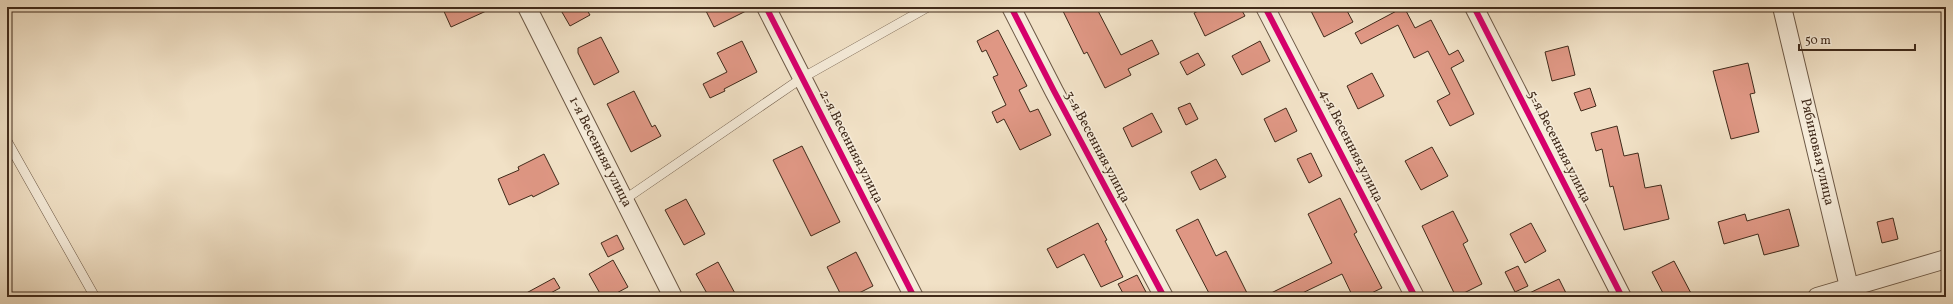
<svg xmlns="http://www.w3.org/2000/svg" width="1953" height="304" font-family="Vollkorn,serif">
	<rect width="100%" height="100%" fill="#f1e1c6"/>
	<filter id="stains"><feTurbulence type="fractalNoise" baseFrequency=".005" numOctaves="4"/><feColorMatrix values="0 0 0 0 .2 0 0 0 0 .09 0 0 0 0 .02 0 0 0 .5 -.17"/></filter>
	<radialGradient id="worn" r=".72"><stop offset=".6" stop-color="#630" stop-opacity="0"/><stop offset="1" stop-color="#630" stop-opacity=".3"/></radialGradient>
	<g fill="#df9784" stroke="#402a1a">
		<path d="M442 7H495L451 27Z"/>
		<path d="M559 7H585L590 15 570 26Z"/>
		<path d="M704 7H754L714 27Z"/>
		<path d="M1061 7H1096L1121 55 1152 40 1159 54 1128 69 1131 75 1105 88 1087 52 1084 54Z"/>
		<path d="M1206 7H1240L1245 16 1205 36 1194 13Z"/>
		<path d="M1309 7H1345L1353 22 1324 37Z"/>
		<path d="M1404 7 1415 28 1431 20 1449 55 1458 50 1464 61 1451 68 1474 114 1450 126 1437 101 1450 94 1428 51 1414 58 1398 25 1361 44 1355 33Z"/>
		<path d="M998 30 1027 86 1019 90 1030 112 1038 109 1051 135 1020 150 1004 119 997 123 992 112 1006 105 993 77 998 75 986 50 982 52 977 41Z"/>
		<path d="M601 37 619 72 594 85 578 53V48Z"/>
		<path d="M742 41 757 72 724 89 725 91 710 98 703 84 727 72 717 53Z"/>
		<path d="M1260 41 1270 61 1242 75 1232 56Z"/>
		<path d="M1568 46 1575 75 1552 81 1545 52Z"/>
		<path d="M1198 53 1205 65 1187 75 1180 62Z"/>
		<path d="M1748 63 1755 93 1750 94 1759 132 1731 139 1713 71Z"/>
		<path d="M1372 73 1384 96 1358 109 1347 86Z"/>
		<path d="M1590 88 1596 106 1581 111 1574 93Z"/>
		<path d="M634 91 652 127 655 125 661 136 631 152 607 104Z"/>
		<path d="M1190 103 1198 119 1186 125 1178 108Z"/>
		<path d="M1286 108 1297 131 1275 142 1264 119Z"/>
		<path d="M1152 113 1162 132 1132 147 1123 128Z"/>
		<path d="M1617 126 1624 156 1638 153 1645 188 1661 185 1669 219 1624 230 1613 186 1610 187 1602 149 1596 151 1591 133Z"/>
		<path d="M802 146 840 222 811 236 773 160Z"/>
		<path d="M1432 147 1448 176 1421 190 1405 161Z"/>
		<path d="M1311 153 1322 176 1309 183 1297 159Z"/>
		<path d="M544 154 559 184 533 197 532 195 509 205 498 179 519 170 518 167Z"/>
		<path d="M1216 159 1226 177 1200 190 1191 172Z"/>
		<path d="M1340 198 1357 232 1354 234 1382 288 1363 297H1353L1342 274 1294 297H1263L1332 263 1308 214Z"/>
		<path d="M686 199 705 234 684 245 665 210Z"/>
		<path d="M1789 209 1799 246 1764 255 1758 234 1724 244 1718 222 1745 214 1747 221Z"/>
		<path d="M1453 211 1468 241 1463 244 1482 284 1456 297 1422 226Z"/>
		<path d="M1893 218 1898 239 1882 243 1877 222Z"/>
		<path d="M1198 219 1216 256 1226 251 1249 297H1211L1176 230Z"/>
		<path d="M1098 223 1107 240 1105 241 1123 277 1101 287 1084 254 1057 268 1047 249Z"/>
		<path d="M1531 223 1546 251 1525 263 1510 234Z"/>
		<path d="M617 235 624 249 608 257 601 243Z"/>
		<path d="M856 252 873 286 851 297H842L827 267Z"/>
		<path d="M613 260 628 287 609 297H602L589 274Z"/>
		<path d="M1674 261 1693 297H1665L1652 272Z"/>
		<path d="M718 262 737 297H709L696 274Z"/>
		<path d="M1518 266 1528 286 1515 292 1505 272Z"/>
		<path d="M1137 275 1146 292 1136 297H1125L1118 284Z"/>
		<path d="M554 278 560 288 543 297H519Z"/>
		<path d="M1559 279 1568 297H1521Z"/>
	</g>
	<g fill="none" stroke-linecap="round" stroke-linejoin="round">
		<defs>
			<g id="lane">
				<path d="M7 141 95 297"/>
				<path d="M624 200 802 78 928 7"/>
			</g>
			<g id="street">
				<path d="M527 7 673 297"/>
				<path d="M766 7 914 297"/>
				<path d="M1011 7 1054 91 1164 297"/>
				<path d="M1265 7 1415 297"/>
				<path d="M1474 7 1622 297"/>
				<path d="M1782 7 1849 287 1853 297"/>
				<path d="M1817 297 1946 259"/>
			</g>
		</defs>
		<use href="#lane" stroke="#6c5845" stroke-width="10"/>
		<use href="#street" stroke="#6c5845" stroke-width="20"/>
		<use href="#lane" stroke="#f6ecda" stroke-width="9"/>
		<use href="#street" stroke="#f6ecda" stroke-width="18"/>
		<defs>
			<g id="cycleway">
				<path d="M766 7 914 297"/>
				<path d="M1011 7 1054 91 1164 297"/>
				<path d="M1265 7 1415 297"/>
				<path d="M1474 7 1622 297"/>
			</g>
		</defs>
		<use href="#cycleway" stroke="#f6ecda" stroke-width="8"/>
		<use href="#cycleway" stroke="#d6006c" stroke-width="6"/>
	</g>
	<g text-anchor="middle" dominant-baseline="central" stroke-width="3" stroke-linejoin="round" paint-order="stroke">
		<g font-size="14" fill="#402a1a" stroke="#f6ecda">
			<text transform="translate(1351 146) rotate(63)">4-я Весенняя улица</text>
			<text transform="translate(851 147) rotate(63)">2-я Весенняя улица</text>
			<text transform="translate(1097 147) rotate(62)">3-я Весенняя улица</text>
			<text transform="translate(1559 147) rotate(63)">5-я Весенняя улица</text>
			<text transform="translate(600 152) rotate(63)">1-я Весенняя улица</text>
			<text transform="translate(1817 152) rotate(77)">Рябиновая улица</text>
		</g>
	</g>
	<rect width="1953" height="304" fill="none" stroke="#f1e1c6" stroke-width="24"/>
	<rect x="8" y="8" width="1937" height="288" fill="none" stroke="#402a1a" stroke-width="2"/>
	<rect x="12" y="12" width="1929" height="280" fill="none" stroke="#402a1a"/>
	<path d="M1799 44v6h116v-6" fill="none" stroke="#402a1a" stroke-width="2"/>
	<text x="1805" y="44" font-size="12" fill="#402a1a" stroke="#f6ecda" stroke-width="3" paint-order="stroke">50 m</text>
	<rect width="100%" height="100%" filter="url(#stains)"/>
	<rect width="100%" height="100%" fill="url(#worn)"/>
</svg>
